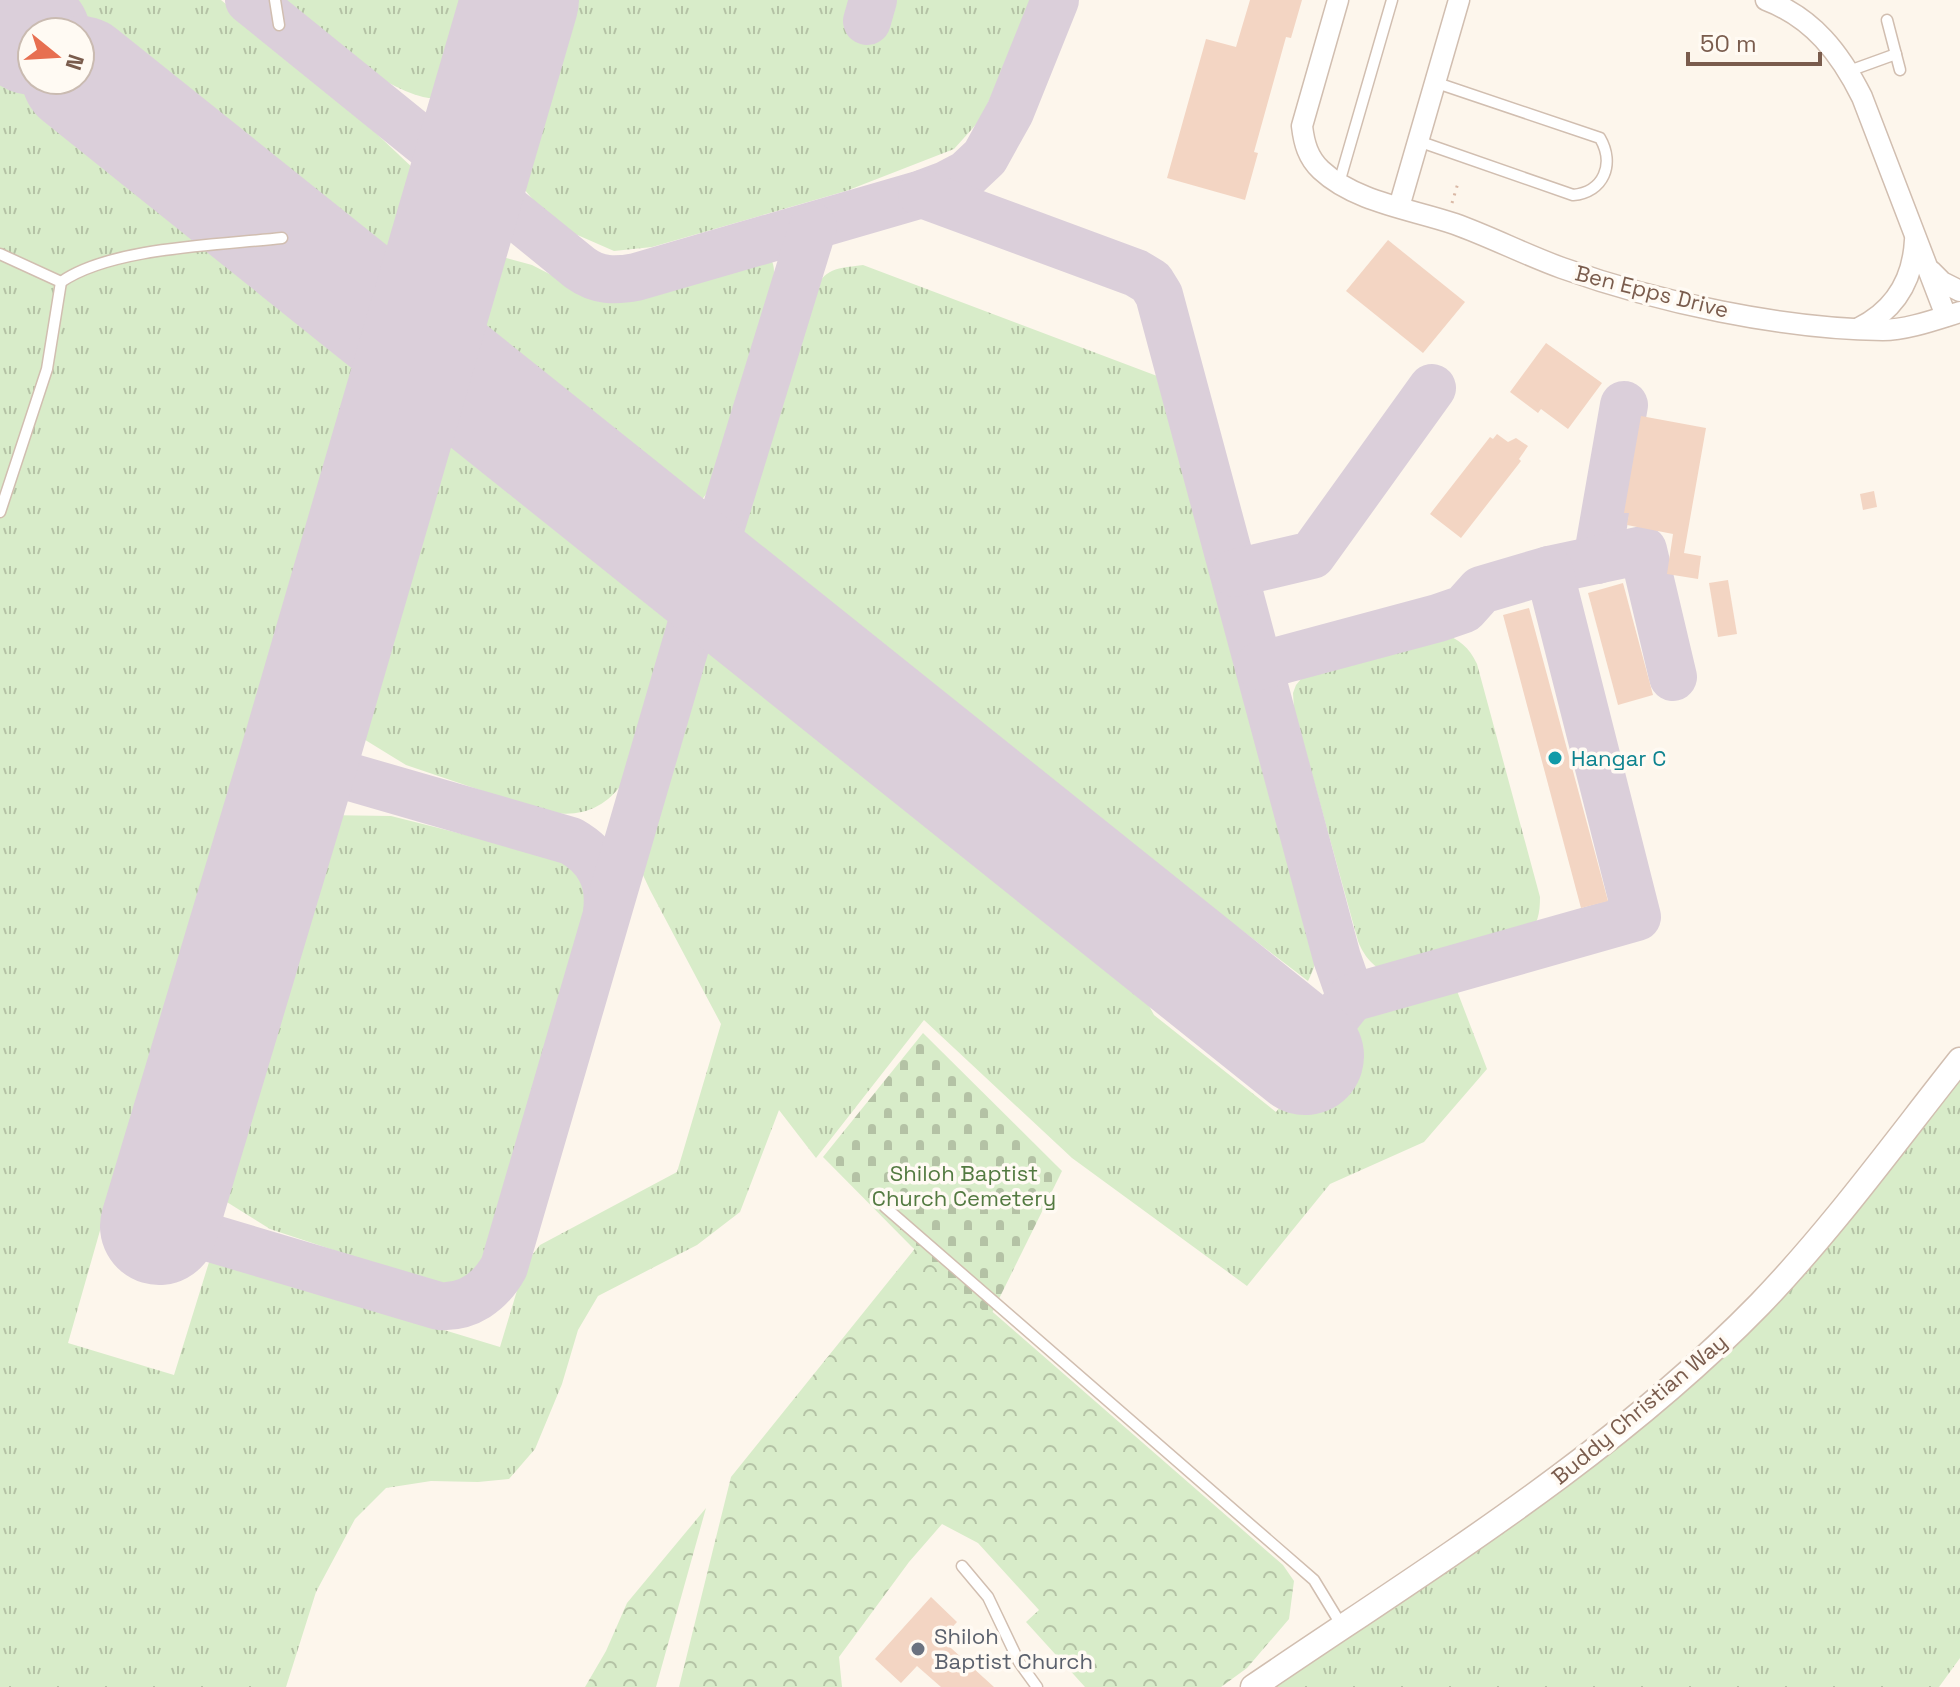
<svg xmlns="http://www.w3.org/2000/svg" width="1960" height="1687" font-family="'Space Grotesk',sans-serif">
	<defs>
		<pattern id="grass-tufts" width="24" height="20" patternUnits="userSpaceOnUse" patternTransform="scale(2)"><rect width="24" height="20" fill="#d8ecc9"/><path d="M3 7l-1-3M5 7V3M7 7l1-3M15 17l-1-3M17 17v-4M19 17l1-3" fill="none" stroke="#b4c2a5"/></pattern>
		<pattern id="forest-crowns" width="20" height="18" patternUnits="userSpaceOnUse" patternTransform="scale(2)"><rect width="20" height="18" fill="#d8ecc9"/><path d="M2 6a3 3 0 1 1 6 0M12 15a3 3 0 1 1 6 0" fill="none" stroke="#b4c2a5"/></pattern>
		<pattern id="cemetery-stones" width="16" height="16" patternUnits="userSpaceOnUse" patternTransform="scale(2)"><rect width="16" height="16" fill="#d8ecc9"/><path d="M2 7V4a2 2 0 0 1 4 0v3zM10 15v-3a2 2 0 0 1 4 0v3z" fill="#b4c2a5"/></pattern>
	</defs>
	<rect width="100%" height="100%" fill="#fdf6ec"/>
	<g fill="url(#grass-tufts)">
		<path d="M54 0H221L323 83 416 171 423 183 395 271Z"/>
		<path d="M271 0H477L448 97C440 98 432 99 423 97 379 86 308 30 271 0Z"/>
		<path d="M560 0H850L845 20 886 30 895 0H1033L981 119 954 149 846 191 652 247 614 251 566 230 539 207 510 172Z"/>
		<path d="M0 59 372 357 115 1231 101 1227 68 1343 174 1375 210 1259 500 1347 525 1264 540 1245 677 1172 721 1024 650 890 643 875 642 866 704 651 719 637 1129 968 1154 1015 1276 1112 1358 1011 1365 1007 1454 983 1487 1069 1424 1142 1330 1184 1247 1286 1072 1158 924 1020 816 1158 779 1110 740 1212 697 1245 598 1296 578 1330 562 1384 535 1449 509 1479 478 1482 431 1481 386 1488 355 1519 316 1592 286 1687H0Z"/>
		<path d="M499 256 532 265 598 299 629 300 764 257 770 258C778 269 772 283 769 295L712 486 701 501 684 508 465 328 486 260Z"/>
		<path d="M863 265 1165 379 1240 657 1244 658 1319 923C1322 942 1317 964 1308 981L1231 922 1189 914 739 552 738 541 809 299C825 269 830 269 863 265Z"/>
		<path d="M440 412 677 602 624 781C603 812 575 819 539 810L406 765 349 730Z"/>
		<path d="M1442 633C1459 639 1469 647 1477 664L1540 897C1540 913 1538 926 1525 937 1517 944 1413 973 1399 973 1378 974 1365 959 1358 941L1294 709 1293 693 1296 685 1311 667 1317 663 1431 634Z"/>
		<path d="M322 815 391 816 566 860 584 876 590 898 589 905 485 1259C475 1282 456 1288 433 1283L270 1229 214 1194V1186Z"/>
		<path d="M1960 1073V1658L1939 1687H1272L1625 1439Z"/>
	</g>
	<g fill="url(#forest-crowns)">
		<path d="M917 1246 1283 1565 1294 1581 1289 1619 1247 1668 1221 1687H1085L1026 1622 1039 1610 978 1543 942 1524 909 1562 839 1657 842 1687H679L731 1477Z"/>
		<path d="M706 1508 656 1687H585L606 1651 627 1603Z"/>
	</g>
	<path fill="url(#cemetery-stones)" d="M923 1033 1062 1171 990 1317 912 1247 823 1157Z"/>
	<g fill="none" stroke-linecap="round" stroke-linejoin="round">
		<g stroke="#dbcfda" stroke-width="48">
			<path d="M249 0 580 268C598 281 615 281 636 277L922 194 946 185 967 174 985 157 1010 112 1055 0"/>
			<path d="M867 21 873 0"/>
			<path d="M922 194 1136 273 1151 282 1159 295 1337 958 1351 998 1305 1056"/>
			<path d="M1597 560 1624 405"/>
			<path d="M1549 570 1643 550 1673 677"/>
			<path d="M1235 573 1312 555 1432 388"/>
			<path d="M1259 666 1438 618 1464 609 1481 590 1549 570 1637 917 1351 998"/>
			<path d="M298 762 571 841C599 857 611 880 607 912"/>
			<path d="M160 1223 439 1306C468 1308 490 1292 504 1267L706 575 813 227"/>
		</g>
		<g stroke="#dbcfda" stroke-width="118">
			<path d="M0 11 32 36"/>
			<path d="M80 75 1305 1056"/>
			<path d="M159 1226 298 762 520 0"/>
		</g>
	</g>
	<g fill="#f3d5c3">
		<path d="M1250 0H1302L1291 38 1286 37 1254 152 1258 153 1245 200 1167 178 1206 39 1236 47Z"/>
		<path d="M1388 240 1465 302 1423 353 1346 291Z"/>
		<path d="M1546 343 1602 383 1568 429 1541 409 1538 413 1510 392Z"/>
		<path d="M1641 416 1706 428 1684 553 1701 556 1698 579 1667 574 1673 534 1627 525 1629 513H1624Z"/>
		<path d="M1497 434 1508 442 1516 438 1528 446 1519 459 1521 461 1461 538 1430 514 1490 437 1493 439Z"/>
		<path d="M1874 491 1877 507 1863 510 1860 494Z"/>
		<path d="M1728 580 1737 634 1718 637 1709 583Z"/>
		<path d="M1623 583 1653 695 1618 705 1588 593Z"/>
		<path d="M1529 608 1608 901 1581 908 1503 615Z"/>
		<path d="M931 1597 957 1622 941 1639 994 1687H941L917 1666 901 1683 875 1659Z"/>
	</g>
	<g fill="none" stroke-linecap="round" stroke-linejoin="round">
		<defs>
			<g id="service">
				<path d="M275 0 279 25"/>
				<path d="M1887 20 1900 70"/>
				<path d="M1849 71 1896 54"/>
				<path d="M1418 141 1573 195C1604 192 1615 164 1600 138L1434 82"/>
				<path d="M1339 183 1392 0"/>
				<path d="M0 254 61 282 47 369 0 512"/>
				<path d="M61 282C111 247 220 245 282 238"/>
				<path d="M885 1207 1314 1580 1342 1626"/>
				<path d="M962 1566 988 1597 1019 1662 1037 1687"/>
			</g>
			<g id="minor">
				<path d="M1338 0 1302 126C1304 143 1308 158 1321 170 1355 202 1411 209 1455 224 1491 237 1526 255 1562 268 1657 302 1782 329 1883 330 1907 330 1937 319 1960 312"/>
				<path d="M1766 0C1813 18 1840 53 1862 97L1946 316"/>
				<path d="M1399 207 1459 0"/>
				<path d="M1931 271 1942 282 1960 291"/>
				<path d="M1859 328C1895 310 1913 280 1915 240"/>
			</g>
			<path id="tertiary" d="M1253 1687C1428 1568 1612 1456 1760 1304 1833 1228 1895 1142 1960 1060"/>
		</defs>
		<use href="#service" stroke="#d1beb0" stroke-width="13"/>
		<use href="#minor" stroke="#d1beb0" stroke-width="23"/>
		<use href="#tertiary" stroke="#d1beb0" stroke-width="27"/>
		<path stroke="#d9b8a5" stroke-width="3" stroke-dasharray="2 6" stroke-linecap="butt" d="M1452 203 1458 183"/>
		<use href="#service" stroke="#fff" stroke-width="10"/>
		<use href="#minor" stroke="#fff" stroke-width="20"/>
		<use href="#tertiary" stroke="#fff" stroke-width="24"/>
	</g>
	<circle fill="#0f9aa8" stroke="#fffaf3" stroke-width="3" cx="1555" cy="758" r="8"/>
	<circle fill="#6b7280" stroke="#fffaf3" stroke-width="3" cx="918" cy="1649" r="8"/>
	<g text-anchor="middle" dominant-baseline="central" stroke-width="7" stroke-linejoin="round" paint-order="stroke">
		<g font-size="22" fill="#7a5c4d" stroke="#fffaf3">
			<text transform="translate(1652 291) rotate(14)">Ben Epps Drive</text>
			<text transform="translate(1639 1409) rotate(-40)">Buddy Christian Way</text>
		</g>
		<g font-size="22" fill="#0d838f" stroke="#fffaf3" text-anchor="start">
			<text x="1571" y="758">Hangar C</text>
		</g>
		<g font-size="22" fill="#537a41" stroke="#fffaf3">
			<text x="964" y="1173">Shiloh Baptist<tspan x="964" dy="25">Church Cemetery</tspan></text>
		</g>
		<g font-size="22" fill="#5b616d" stroke="#fffaf3" text-anchor="start">
			<text x="934" y="1636">Shiloh<tspan x="934" dy="25">Baptist Church</tspan></text>
		</g>
	</g>
	<g transform="translate(56 56) rotate(108)"><circle r="38" fill="#fffaf3" stroke="#cabbb1" stroke-width="2"/>
	<path d="M0-6L14 30L0 20L-14 30Z" fill="#e76f51"/>
	<text y="-12" font-size="22" font-weight="bold" text-anchor="middle" fill="#7a5c4d">N</text>
	</g>
	<path d="M1688 52v12h132v-12" fill="none" stroke="#7a5c4d" stroke-width="4"/>
	<text x="1700" y="52" font-size="24" fill="#7a5c4d" stroke="#fffaf3" stroke-width="6" paint-order="stroke">50 m</text>
</svg>
